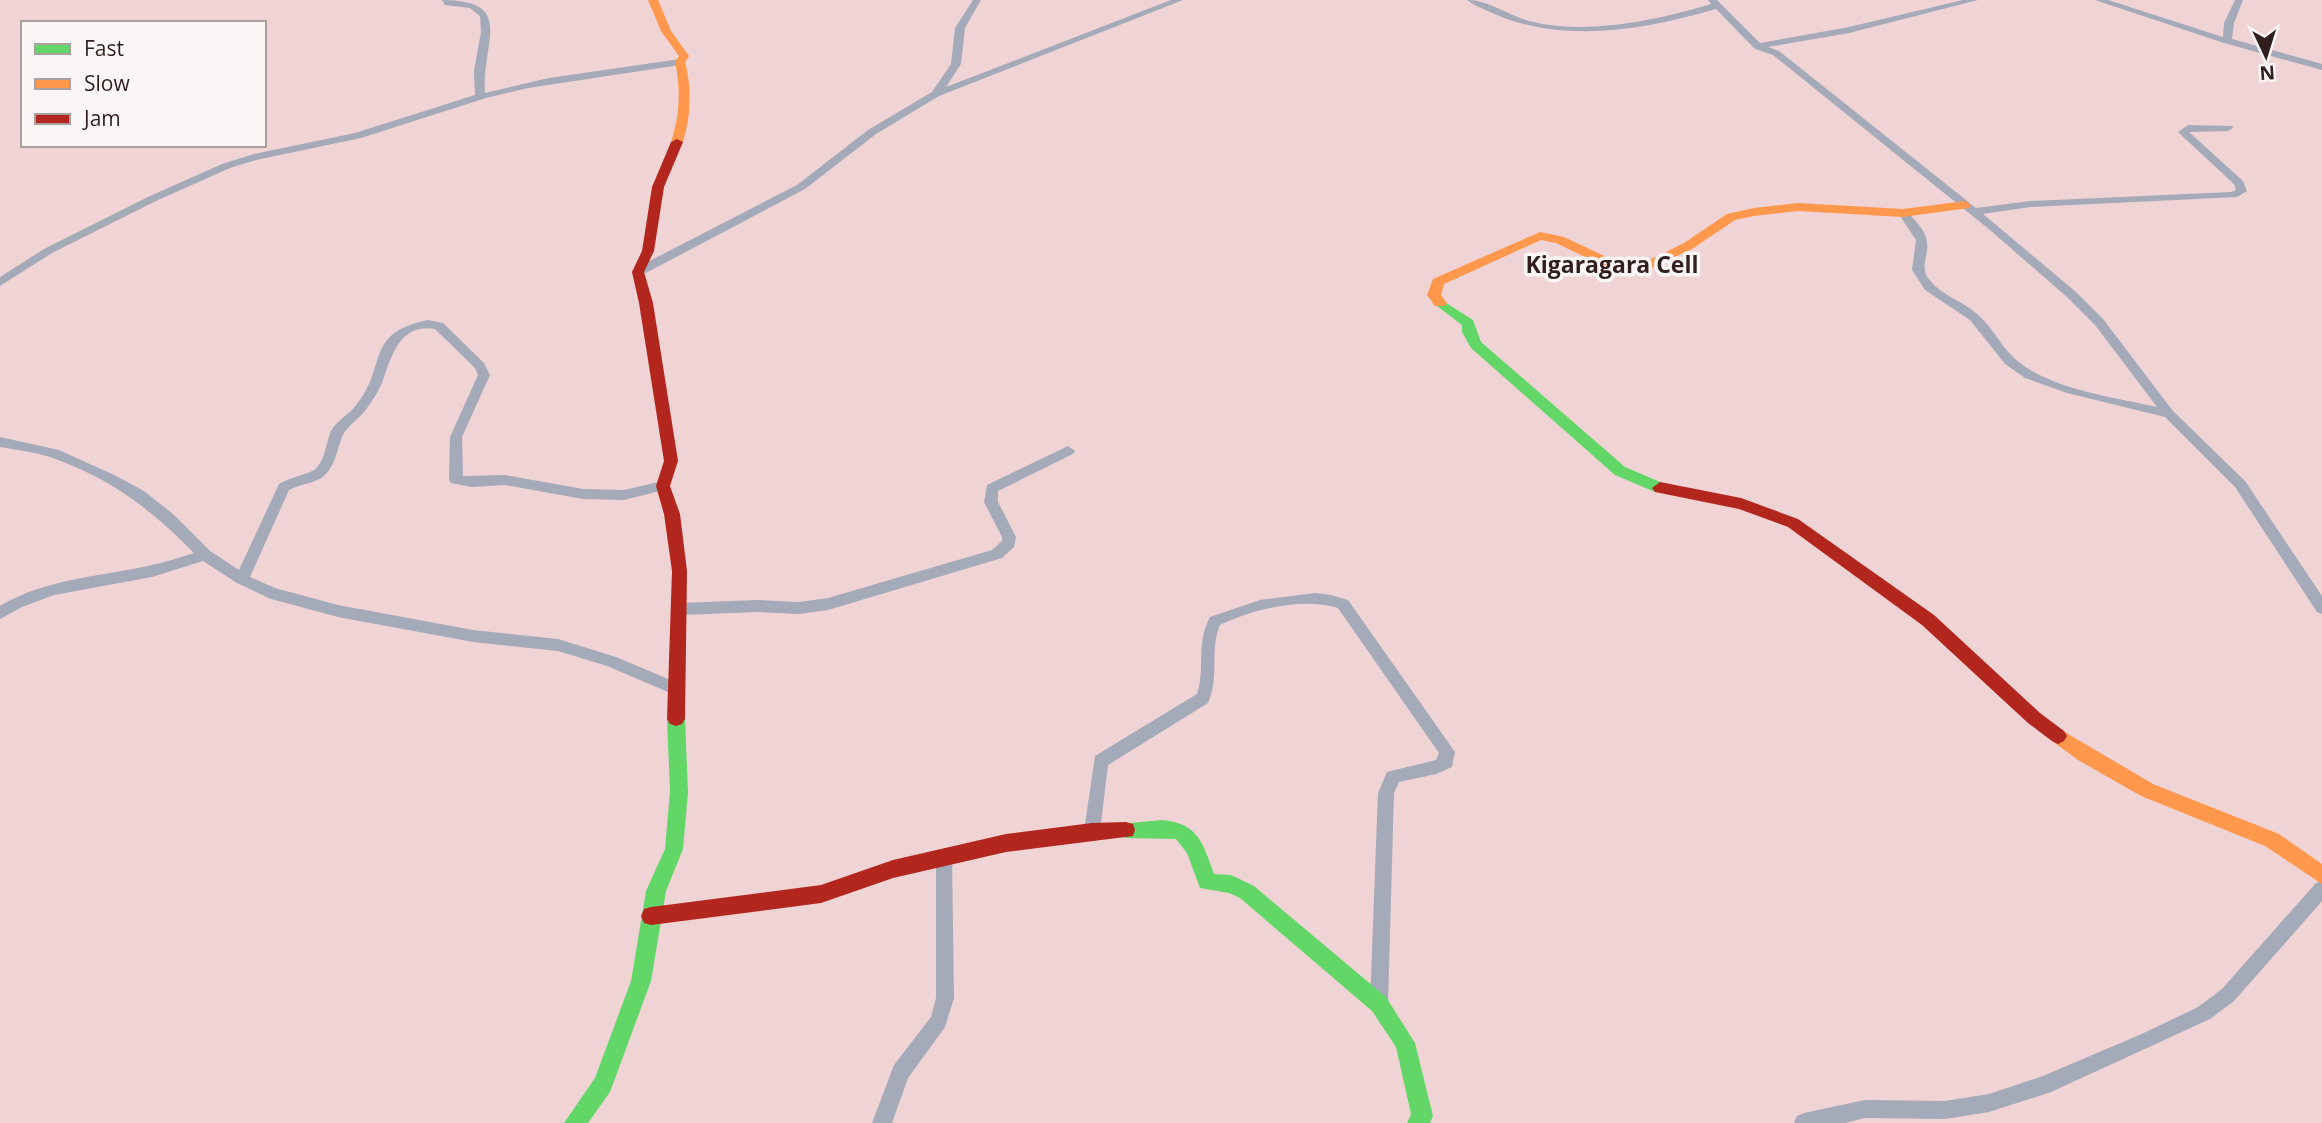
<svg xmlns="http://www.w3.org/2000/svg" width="2322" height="1123" font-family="'Open Sans',sans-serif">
	<rect width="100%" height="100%" fill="#efd3d5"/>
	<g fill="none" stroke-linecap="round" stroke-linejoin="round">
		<g fill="#a4aab7" fill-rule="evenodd">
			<path d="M442 0C517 0 481 43 485 93L549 78 680 59 685 62 680 65 528 88 486 98 361 138 256 160 230 168 158 200 52 253 0 286V277L44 249 150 196 222 164 254 154 355 133 475 95 474 71 481 32 480 16 470 8 445 5Z"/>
			<path d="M973 0H981L965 28 961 64 946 87 1171 0H1183L939 96 876 134 805 189 642 275H634V269L797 185 868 130 932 92 951 64 955 28Z"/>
			<path d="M1467 0C1490 0 1510 17 1533 22 1588 35 1658 20 1711 4L1708 0H1717L1760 43 1849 27 1963 0H1978L1849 33 1768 47 1779 51 1976 208 2030 201 2231 192 2236 190 2234 184 2178 132 2188 125 2232 126 2233 128 2228 131 2189 132 2243 181 2247 191 2237 197 2030 207 1983 214 2076 292 2103 319 2173 411 2245 481 2322 596V614L2317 612 2235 487 2165 417 2067 393 2025 378 2005 364 1970 320 1925 290 1912 270 1916 240 1898 213 1899 211H1907C1914 220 1926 230 1927 242 1929 255 1920 266 1928 278 1940 295 1961 300 1976 313 1992 326 2000 345 2014 358 2048 389 2113 397 2157 407L2095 325 2068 298 1990 230 1773 55 1755 49 1716 9C1643 30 1561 45 1490 12 1482 8 1473 5 1467 0Z"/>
			<path d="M2095 0H2108L2223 37 2224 23 2235 0H2243L2234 23 2232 39 2322 64V70L2224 43Z"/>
			<path d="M428 320 443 323 484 363 490 375 462 437 463 476 505 475 583 489 624 490 663 481 668 483 670 486 668 489 624 500 583 499 505 485 472 487 451 483 449 480 450 437 478 375 475 368 435 329C401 323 392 354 383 380 380 389 373 400 367 408 360 419 347 425 342 437 337 450 335 466 324 476 316 483 300 484 289 490L250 577 275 588 338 605 473 630 558 639 616 657 680 684 683 689 680 694 675 695 607 666 558 651 473 642 338 617 271 599 237 583 203 561 152 577 54 595 22 607 0 619V606C47 578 100 577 152 565 167 562 180 557 194 553 151 509 111 479 53 458 36 452 17 450 0 447V437L59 450 114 475 144 491 173 514 210 551 239 570 279 484C289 478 308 474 314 470 325 462 326 443 331 431 337 420 350 414 357 404 388 365 364 333 428 320Z"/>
			<path d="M1068 446 1075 451 1073 454 998 491V502L1016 537 1014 547 1002 558 828 610 799 614 757 612 681 615 676 613 674 609 676 605 681 603 757 600 799 602 828 598 992 550 1002 541V537L984 502 987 485Z"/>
			<path d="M1315 593 1331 595 1348 600 1455 752 1452 767 1436 774 1399 782 1394 793 1388 1003 1385 1009 1379 1012 1373 1009 1370 1003 1378 793 1387 772 1436 760 1439 753 1338 608C1302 597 1254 609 1220 625 1209 650 1220 678 1208 703L1108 765 1100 831 1098 836 1092 838 1086 836 1084 831 1095 756 1197 694C1206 667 1195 646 1210 617L1260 600Z"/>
			<path d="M944 849 950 852 952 857 954 998 945 1027 908 1078 892 1123H872L894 1065 931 1017 936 998V857L938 852Z"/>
			<path d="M2322 881V901L2234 1001 2210 1019 2051 1092 1989 1112 1945 1119 1865 1118 1845 1123H1794L1797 1116 1804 1113 1865 1100 1945 1101 1989 1094 2043 1076 2144 1033 2198 1007 2222 989 2316 883Z"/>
		</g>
		<g fill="#63d668" fill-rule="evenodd">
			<path d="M1440 299 1473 320 1481 342 1625 467 1665 484 1668 488 1665 492H1655L1615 475 1471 348 1462 332V325L1433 303Z"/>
			<path d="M676 712 682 714 685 719 688 792 683 849 666 891 651 981 610 1092 588 1123H564L595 1078 631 981 646 891 665 849 670 792 667 719 670 714Z"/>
			<path d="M1162 820C1198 823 1203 843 1214 874L1231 875 1254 886 1386 997 1415 1043 1433 1116 1430 1123H1407L1411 1114 1396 1047 1372 1011 1240 898 1229 893 1200 888 1187 853 1176 839 1126 838 1119 836 1117 830 1119 824Z"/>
		</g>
		<g fill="#ff974d" fill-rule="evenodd">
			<path d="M648 0H658L671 31 689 56 685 62C692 89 691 116 683 142L677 145 671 142C680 116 681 89 675 62L679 56 661 31Z"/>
			<path d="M1965 201 1971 205 1969 208 1903 217 1798 211 1754 216 1735 220 1692 249 1643 272 1610 269 1556 243 1541 240 1444 284 1441 295 1447 303 1445 306H1435L1427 295 1433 279 1540 232 1564 237 1617 262 1641 264 1684 243 1727 214 1754 208 1798 203 1903 209Z"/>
			<path d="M2058 728 2153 784 2279 834 2322 864V884L2265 846 2141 796 2078 760 2052 741 2049 736 2052 731Z"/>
		</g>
		<g fill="#b3261e" fill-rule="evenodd">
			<path d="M677 139 683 142 664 187 654 251 644 272 653 303 678 461 670 486 680 514 687 571 685 719 682 724 676 726 670 724 667 719 672 571 664 514 656 486 664 461 639 303 632 272 642 251 652 187 671 142Z"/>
			<path d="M1660 482 1741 498 1798 519 1934 615 2040 713 2064 731 2067 736 2064 741 2058 744 2052 741 2028 723 1922 625 1788 527 1739 509 1655 492 1652 488Z"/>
			<path d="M1126 822 1133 824 1135 830 1133 836 1006 852 893 878 821 903 651 925 644 923 641 916 644 909 651 907 821 885 893 860 1006 834 1092 823Z"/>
		</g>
	</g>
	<g text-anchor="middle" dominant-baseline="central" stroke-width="7" stroke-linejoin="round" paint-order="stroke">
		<g font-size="23" font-weight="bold" fill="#311f20" stroke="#fbf6f6">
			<text x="1612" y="264">Kigaragara Cell</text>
		</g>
	</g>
	<rect x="21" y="21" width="245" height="126" fill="#fbf6f6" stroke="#aaa0a0" stroke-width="2"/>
	<rect x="35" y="44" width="35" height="10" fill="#63d668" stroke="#aaa0a0" stroke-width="2"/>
	<text x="84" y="56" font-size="21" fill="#311f20">Fast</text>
	<rect x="35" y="79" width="35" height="10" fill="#ff974d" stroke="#aaa0a0" stroke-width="2"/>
	<text x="84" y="91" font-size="21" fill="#311f20">Slow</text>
	<rect x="35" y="114" width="35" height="10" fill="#b3261e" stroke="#aaa0a0" stroke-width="2"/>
	<text x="84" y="126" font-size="21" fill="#311f20">Jam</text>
	<g transform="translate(2266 56) rotate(176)" stroke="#fbf6f6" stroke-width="5" paint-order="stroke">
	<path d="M0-5L12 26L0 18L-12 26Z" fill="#311f20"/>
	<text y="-10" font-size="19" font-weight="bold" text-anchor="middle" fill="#311f20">N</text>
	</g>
</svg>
